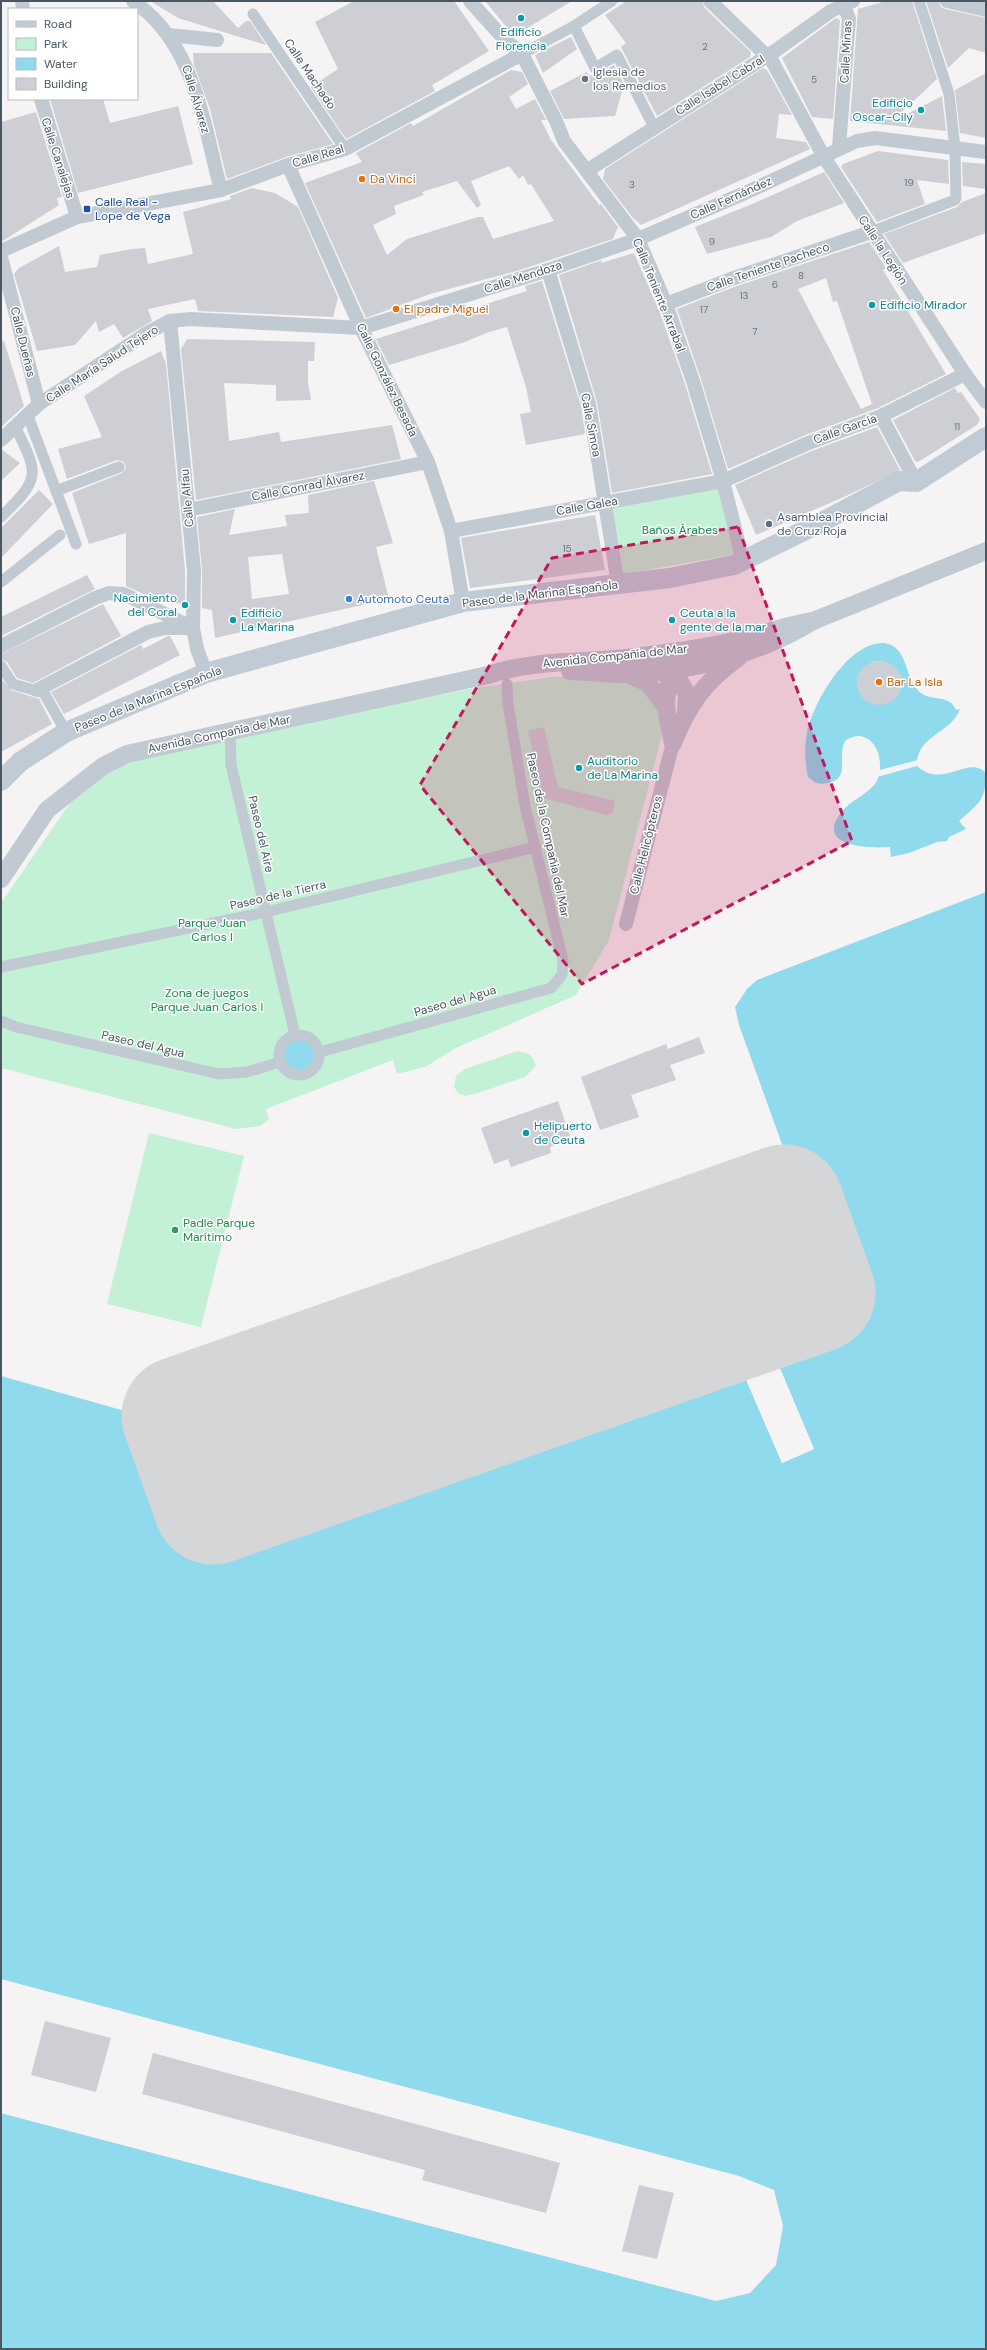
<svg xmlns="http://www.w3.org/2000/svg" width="987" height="2350" font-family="'DM Sans',sans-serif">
	<rect width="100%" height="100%" fill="#f5f3f3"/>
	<g fill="#c3f1d5">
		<path d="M721 488 737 554 624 574 613 508Z"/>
		<path d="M551 677C573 677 637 678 652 696 660 706 660 721 662 734L609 940 576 995 456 1048 425 1067 397 1074 393 1060 266 1109 269 1119 260 1126 236 1129 1 1068V903L90 774 111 764 216 740 469 689Z"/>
		<path d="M517 1051C528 1053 533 1054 536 1066L525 1077 475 1094 465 1096 458 1093 454 1087 456 1076 465 1069Z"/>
		<path d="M149 1133 244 1156 201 1327 107 1304Z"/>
	</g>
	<g fill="#90daee" fill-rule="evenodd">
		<path d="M883 643C907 645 904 672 916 688 927 704 949 692 956 710L960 709C951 734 916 735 917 766 943 790 968 754 986 773 986 801 978 804 959 821L966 829 949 837 947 841 937 842 909 853 891 857 890 847C863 849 810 845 846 807 855 799 868 793 875 784 884 771 881 745 866 738 858 734 852 737 846 740 836 753 851 776 831 782 826 784 821 784 816 783L808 777C805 763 804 747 807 733 813 703 847 643 883 643ZM876 661C896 660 909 681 896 697 865 722 838 672 876 661Z"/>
		<path d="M986 892V2349H1V2113L716 2301 750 2293 776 2265 783 2226 774 2190 739 2176 1 1979V1376L164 1422 200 1519 207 1522 729 1340 782 1463 814 1449 762 1326 835 1300 836 1294 739 1025 735 1007 747 989 757 980Z"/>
		<circle cx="300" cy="1055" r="16"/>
	</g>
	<g fill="#f5f3f3">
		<path d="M918 760 917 766 877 777 876 774V771Z"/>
		<path d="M760 1326H762L814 1449 782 1463 729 1340 730 1339 783 1460 812 1448Z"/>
		<path d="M2 2111 659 2284V2286L1 2113Z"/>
	</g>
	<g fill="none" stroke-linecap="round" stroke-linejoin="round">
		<path stroke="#d5d6d8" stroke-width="119" d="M784 1204 816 1293 213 1505 181 1416Z"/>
	</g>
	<g fill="#cdcfd5" fill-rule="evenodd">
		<path d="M150 1H213L238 28 246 21H250L266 45 178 18Z"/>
		<path d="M354 1H454L489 51 432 85 435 91 346 139 311 87 338 69 315 22Z"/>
		<path d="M485 1H572L514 36Z"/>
		<path d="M627 1H702L704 7 720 23 751 52 750 57 657 116 621 47 626 43 605 15Z"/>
		<path d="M886 1H912L937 79 890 123 942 96 946 131 850 121 858 9Z"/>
		<path d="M926 1H939L941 7 945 9 986 18V53L969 48 948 68Z"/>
		<path d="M836 18 840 20 833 119 812 117 782 58Z"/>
		<path d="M571 37 577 49 543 73 535 55Z"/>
		<path d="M193 53H271L333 144 286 157 227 179 210 109 194 65Z"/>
		<path d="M614 65 624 84 615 116 564 119 550 91 587 72 589 76 595 75Z"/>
		<path d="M763 68 767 70 792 115 779 114 776 138 806 142 810 149 641 225 633 218 603 179 605 169Z"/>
		<path d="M511 70 522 72 528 84 509 97 516 109 535 99 546 120H541L551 140 600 206V203L618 227 613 239 520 270 430 294 366 318 305 183 362 162 356 153 411 123 413 126ZM509 166 519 179 523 175 528 185 531 184 554 221 493 239 483 217H478L407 239 387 255 373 225 396 214 394 206 424 195 422 192 457 181 477 208 481 205 471 181Z"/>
		<path d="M986 73V138L960 133 955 90Z"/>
		<path d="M50 99H103L110 123 178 106 193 164 78 193Z"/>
		<path d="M36 112 62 197 57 198 59 205 1 242V122Z"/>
		<path d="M878 151 948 160 949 184 917 180 925 204 877 222 841 167 843 164Z"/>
		<path d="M962 162 986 164V189L963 186Z"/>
		<path d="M824 172 844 203 797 221 771 237 707 254 695 227 750 205Z"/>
		<path d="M252 188 275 193 298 207 338 298 333 317 198 311 195 299 148 309 152 321 123 338 114 324 99 332 96 321 75 345 37 351 14 274 19 268 59 246 65 272 97 267 100 255 132 249 145 248 148 264 193 254 183 212 231 199 230 196Z"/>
		<path d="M986 193V233L903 263 884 234 957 207 962 202Z"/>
		<path d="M869 242 886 268 883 270 946 374 878 408 803 436 728 469 701 379 677 309 734 287ZM826 278 833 302 837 301 872 404 861 409 798 289Z"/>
		<path d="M634 253 660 313 685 384 712 474 612 493 597 402 559 275 602 260 601 263Z"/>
		<path d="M542 281 581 406 585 434 526 445 520 414 531 412 526 387 507 327 486 333 465 342 389 365 376 339 527 291 525 286Z"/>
		<path d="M187 339 315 342 314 361H308V383L311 400 276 401V385L224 383 229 441 279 432 281 442 392 425 401 459 196 500 181 349Z"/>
		<path d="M4 341 24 406 1 427V342Z"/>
		<path d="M161 351 166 364 185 571V605L150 597 126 586V533L89 544 72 493 122 473 126 468 124 462 117 460 67 479 58 449 102 437 84 396 122 371Z"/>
		<path d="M955 388 958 393 961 392 980 419 977 425 918 462 915 461 893 420Z"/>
		<path d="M877 427 900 470 846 496 756 535 735 485 809 452Z"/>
		<path d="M1 449 20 463 1 481Z"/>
		<path d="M374 481 393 543 376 547 389 599 215 638 212 610 202 608V570L197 517 235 509 229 535 287 526 285 515 309 513 308 495ZM282 554 289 594 252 599 248 557Z"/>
		<path d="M39 490 53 504 1 558V528Z"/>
		<path d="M595 515 605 570 470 588 461 538Z"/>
		<path d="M87 575 95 589 1 636V617Z"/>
		<path d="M103 604 121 636 33 683 17 678 7 662 1 659V654Z"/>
		<path d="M168 636H170L180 655 64 714 51 692 141 645 143 649Z"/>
		<circle cx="879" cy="683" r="22"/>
		<path d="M1 679 11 690 39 699 52 724 1 752Z"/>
		<path d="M544 727 558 787 615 801 612 814 606 815 544 798 528 731Z"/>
		<path d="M699 1037 705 1053 670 1065 676 1080 631 1095 639 1117 600 1130 581 1077 666 1044 668 1049Z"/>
		<path d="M558 1101 571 1139 550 1147 551 1153 511 1167 508 1159 494 1164 481 1128Z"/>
		<path d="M45 2021 111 2038 96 2092 31 2075Z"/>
		<path d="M153 2053 560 2163 546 2213 422 2180 425 2170 142 2094Z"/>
		<path d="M639 2185 674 2193 657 2259 622 2251Z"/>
	</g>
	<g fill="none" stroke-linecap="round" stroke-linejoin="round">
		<g stroke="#c1cad2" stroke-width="11">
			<path d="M253 14 345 149"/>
			<path d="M574 26 595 68 617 55 654 127"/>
			<path d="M522 54 574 26 612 1"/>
			<path d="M871 232 955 200 956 198 955 149 949 94 919 1"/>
			<path d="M28 416 76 544"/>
			<path d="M56 491 119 467"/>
			<path d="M1 517C41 478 39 475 15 426"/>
			<path d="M1 582 60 535"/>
			<path d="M1 666 13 684 44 693 66 732"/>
			<path d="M230 732 231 765 295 1035"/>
			<path d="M1 967 266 912 536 847"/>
			<path d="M1 1021 16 1027 219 1074 247 1072 280 1062"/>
			<circle cx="299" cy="1055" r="20"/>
			<path d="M320 1052 551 988 562 975 563 960 525 806 508 704 507 684"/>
		</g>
		<g stroke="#c1cad2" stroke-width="14">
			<path d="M22 1 23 9"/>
			<path d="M133 1C195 43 203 123 221 190"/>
			<path d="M470 1 505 40 522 54 556 121 564 141 638 239 666 304 693 381 723 481 743 561"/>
			<path d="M710 1 772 61 824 157 965 374 986 402"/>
			<path d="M947 1 986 10"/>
			<path d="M169 35 217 40"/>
			<path d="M41 99 77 217"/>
			<path d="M839 147 849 19 844 5"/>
			<path d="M288 165 361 328 428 462 451 531 463 602"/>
			<path d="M588 170 775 51 831 11 853 1"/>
			<path d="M1 251 77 217 221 190 288 165 345 149 522 54"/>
			<path d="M1 257 39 404"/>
			<path d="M548 270 589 404 618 584"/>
			<path d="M666 304 731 279 871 232"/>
			<path d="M170 321 194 571 193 628 197 649 206 673"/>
			<path d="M881 416 916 482"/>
			<path d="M1 440 39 404 147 333 170 321 190 319 361 328 548 270 638 239 745 193 857 141 875 138 986 152"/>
			<path d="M188 510 428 462"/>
			<path d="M451 531 723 481 806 444 881 416 965 374"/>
			<path d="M1 646 95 598 109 593 124 594 193 628"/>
			<path d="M37 690 148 632 165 628H189"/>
			<path d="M626 924 673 743"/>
		</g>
		<g stroke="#c1cad2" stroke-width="18">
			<path d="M665 668 673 670 687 694 686 711"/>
			<path d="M570 671C589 671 608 675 628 674 689 673 761 653 813 621L986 551"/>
			<path d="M627 674 648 683 665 706"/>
			<path d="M673 743C666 710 662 703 673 670L682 665"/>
			<path d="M673 743C688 705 704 682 738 658"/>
			<path d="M1 879 47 810 103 766 127 754 488 675C532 660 580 663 626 658 658 654 692 650 725 643 754 638 782 626 813 621"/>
		</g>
		<path stroke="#c1cbd6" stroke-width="20" d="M1 781 20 762 66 732 206 673 463 602 670 578 734 565 822 522 899 481 916 482 986 437"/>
	</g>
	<path fill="#c2185b" fill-opacity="0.2" stroke="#c2185b" stroke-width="3" stroke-dasharray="8 5" stroke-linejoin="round" d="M738 527 852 841 582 984 420 785 552 558Z"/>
	<g fill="#0f9aa8" stroke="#fff" stroke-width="1.5">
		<circle cx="521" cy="18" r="4"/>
		<circle cx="921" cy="110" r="4"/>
		<circle cx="872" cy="305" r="4"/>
		<circle cx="185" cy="605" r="4"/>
		<circle cx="233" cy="620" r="4"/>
		<circle cx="672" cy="620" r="4"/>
		<circle cx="579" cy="768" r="4"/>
		<circle cx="526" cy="1133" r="4"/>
	</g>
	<circle fill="#6b7280" stroke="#fff" stroke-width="1.5" cx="585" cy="79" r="4"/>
	<g fill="#e8710a" stroke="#fff" stroke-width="1.5">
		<circle cx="362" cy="179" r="4"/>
		<circle cx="396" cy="309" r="4"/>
		<circle cx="879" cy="682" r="4"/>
	</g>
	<rect fill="#1a4fb4" stroke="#fff" stroke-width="1.5" x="83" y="205" width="8" height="8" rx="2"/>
	<circle fill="#5c6f8a" stroke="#fff" stroke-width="1.5" cx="769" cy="524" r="4"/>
	<circle fill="#3f7fe0" stroke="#fff" stroke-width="1.5" cx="349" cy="599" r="4"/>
	<circle fill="#2e9e5b" stroke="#fff" stroke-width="1.5" cx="175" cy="1230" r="4"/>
	<g text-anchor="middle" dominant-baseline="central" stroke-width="3" stroke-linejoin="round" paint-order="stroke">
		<g font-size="10" fill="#6b747e">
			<text x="705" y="46">2</text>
			<text x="814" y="79">5</text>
			<text x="909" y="182">19</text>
			<text x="632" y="184">3</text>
			<text x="712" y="241">9</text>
			<text x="801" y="275">8</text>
			<text x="775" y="284">6</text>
			<text x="744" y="295">13</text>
			<text x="704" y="309">17</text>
			<text x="755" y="331">7</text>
			<text x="957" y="426">11</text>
			<text x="567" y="548">15</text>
		</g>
		<g font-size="12" fill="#0d838f" stroke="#fff" text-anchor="start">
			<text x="521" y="32" text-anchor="middle">Edificio<tspan x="521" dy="14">Florencia</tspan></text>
			<text x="913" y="103" text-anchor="end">Edificio<tspan x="913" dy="14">Oscar-Cily</tspan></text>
			<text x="880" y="305">Edificio Mirador</text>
			<text x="177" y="598" text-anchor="end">Nacimiento<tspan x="177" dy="14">del Coral</tspan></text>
			<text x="241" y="613">Edificio<tspan x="241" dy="14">La Marina</tspan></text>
			<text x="680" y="613">Ceuta a la<tspan x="680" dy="14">gente de la mar</tspan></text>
			<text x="587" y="761">Auditorio<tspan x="587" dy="14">de La Marina</tspan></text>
			<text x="534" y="1126">Helipuerto<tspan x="534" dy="14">de Ceuta</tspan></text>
		</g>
		<g font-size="12" fill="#4a5661" stroke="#fff">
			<text transform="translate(846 52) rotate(-87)">Calle Minas</text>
			<text transform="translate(310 74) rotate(56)">Calle Machado</text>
			<text transform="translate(720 85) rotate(-32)">Calle Isabel Cabral</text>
			<text transform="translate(196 99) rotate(73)">Calle Álvarez</text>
			<text transform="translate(318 156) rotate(-17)">Calle Real</text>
			<text transform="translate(58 158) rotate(72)">Calle Canalejas</text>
			<text transform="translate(731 198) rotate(-24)">Calle Fernández</text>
			<text transform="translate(883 250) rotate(57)">Calle la Legión</text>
			<text transform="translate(768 267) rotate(-19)">Calle Teniente Pacheco</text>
			<text transform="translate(523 277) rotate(-18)">Calle Mendoza</text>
			<text transform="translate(659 295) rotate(68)">Calle Teniente Arrabal</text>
			<text transform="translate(23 342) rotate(76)">Calle Dueñas</text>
			<text transform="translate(102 364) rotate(-33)">Calle María Salud Tejero</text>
			<text transform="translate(387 380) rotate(64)">Calle González Besada</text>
			<text transform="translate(591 425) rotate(79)">Calle Simoa</text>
			<text transform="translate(845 429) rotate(-20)">Calle García</text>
			<text transform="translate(308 486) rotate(-11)">Calle Conrad Álvarez</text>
			<text transform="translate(187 498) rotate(-95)">Calle Alfau</text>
			<text transform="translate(587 506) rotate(-10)">Calle Galea</text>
			<text transform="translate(540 594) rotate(-7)">Paseo de la Marina Española</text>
			<text transform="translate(615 656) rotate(-6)">Avenida Compañía de Mar</text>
			<text transform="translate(148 699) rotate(-22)">Paseo de la Marina Española</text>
			<text transform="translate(219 734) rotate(-12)">Avenida Compañía de Mar</text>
			<text transform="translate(261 834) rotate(77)">Paseo del Aire</text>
			<text transform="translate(548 835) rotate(78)">Paseo de la Compañia del Mar</text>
			<text transform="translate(646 845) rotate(-76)">Calle Helicópteros</text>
			<text transform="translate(278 895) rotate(-13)">Paseo de la Tierra</text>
			<text transform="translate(455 1001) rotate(-16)">Paseo del Agua</text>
			<text transform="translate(143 1044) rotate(13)">Paseo del Agua</text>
		</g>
		<g font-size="12" fill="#5b616d" stroke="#fff" text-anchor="start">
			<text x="593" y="72">Iglesia de<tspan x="593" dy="14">los Remedios</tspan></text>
		</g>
		<g font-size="12" fill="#c56008" stroke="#fff" text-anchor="start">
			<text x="370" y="179">Da Vinci</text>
			<text x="404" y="309">El padre Miguel</text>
			<text x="887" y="682">Bar La Isla</text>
		</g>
		<g font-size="12" fill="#164399" stroke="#fff" text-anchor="start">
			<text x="95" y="202">Calle Real -<tspan x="95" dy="14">Lope de Vega</tspan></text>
		</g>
		<g font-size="12" fill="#4e5e75" stroke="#fff" text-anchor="start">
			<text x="777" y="517">Asamblea Provincial<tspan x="777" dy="14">de Cruz Roja</tspan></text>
		</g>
		<g font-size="12" fill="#17864f" stroke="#fff">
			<text x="680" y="530">Baños Árabes</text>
			<text x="212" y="923">Parque Juan<tspan x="212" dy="14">Carlos I</tspan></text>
			<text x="207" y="993">Zona de juegos<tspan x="207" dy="14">Parque Juan Carlos I</tspan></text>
		</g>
		<g font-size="12" fill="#366cbe" stroke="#fff" text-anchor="start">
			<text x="357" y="599">Automoto Ceuta</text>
		</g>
		<g font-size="12" fill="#27864d" stroke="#fff" text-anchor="start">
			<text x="183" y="1223">Padle Parque<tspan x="183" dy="14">Marítimo</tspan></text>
		</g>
	</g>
	<rect width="987" height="2350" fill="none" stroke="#4a5661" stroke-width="4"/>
	<rect x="8" y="8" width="130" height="92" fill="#ffffff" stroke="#b7bbc0"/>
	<rect x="16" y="21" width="20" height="6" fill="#c1cbd6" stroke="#b7bbc0"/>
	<text x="44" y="28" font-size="12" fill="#4a5661">Road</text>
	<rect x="16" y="38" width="20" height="12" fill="#c3f1d5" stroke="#b7bbc0"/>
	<text x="44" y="48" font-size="12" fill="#4a5661">Park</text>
	<rect x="16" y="58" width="20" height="12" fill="#90daee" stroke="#b7bbc0"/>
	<text x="44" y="68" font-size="12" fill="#4a5661">Water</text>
	<rect x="16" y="78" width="20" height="12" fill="#cdcfd5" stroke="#b7bbc0"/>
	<text x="44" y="88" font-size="12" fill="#4a5661">Building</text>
</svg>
